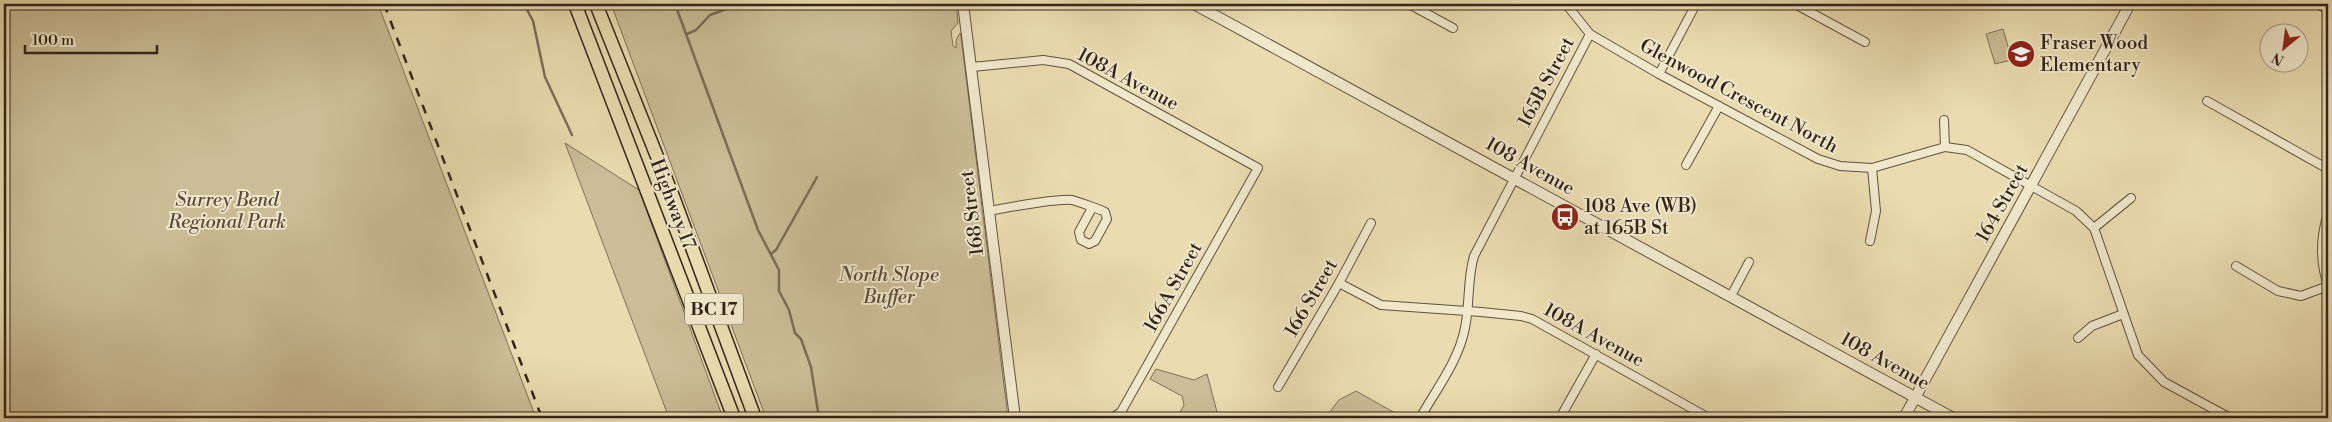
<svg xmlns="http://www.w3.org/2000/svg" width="2332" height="422" font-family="'Libre Bodoni',serif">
	<rect width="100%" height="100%" fill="#eadcb0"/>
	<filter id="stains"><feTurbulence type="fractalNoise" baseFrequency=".004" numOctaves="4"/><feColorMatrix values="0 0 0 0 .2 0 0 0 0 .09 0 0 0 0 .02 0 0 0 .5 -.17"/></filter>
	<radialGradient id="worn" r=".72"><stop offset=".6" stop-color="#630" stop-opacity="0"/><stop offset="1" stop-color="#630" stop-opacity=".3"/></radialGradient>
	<g fill="#cbbd97" stroke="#7e7059">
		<path d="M4 4H378L536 418H4Z"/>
		<path d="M611 4H956L958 23 951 31 953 46 956 48V40L960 33 961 36 1008 418H766Z"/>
		<path d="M2003 29 2012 60 1995 64 1986 34Z"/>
		<path d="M565 143 639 190 723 418H669Z"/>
		<path d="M1156 369 1194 380 1207 374 1217 412 1228 418H1177L1184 405 1182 396 1150 379Z"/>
		<path d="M1356 391 1404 418H1325L1339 400Z"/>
	</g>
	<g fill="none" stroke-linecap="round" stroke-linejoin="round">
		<g stroke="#7b6d56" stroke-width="2.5">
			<path d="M524 4 533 21 545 77 572 135"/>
			<path d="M675 4 758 230 779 270V291L789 310 795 333 801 339 811 367 819 418"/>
			<path d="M687 34 696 30 710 15 740 4"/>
			<path d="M772 253 776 250 817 177"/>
		</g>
		<defs>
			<g id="minor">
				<path d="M1409 4 1453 28"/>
				<path d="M1566 4 1590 34 1659 74 1818 159 1840 166 1872 168 1945 147 1967 150 2076 211 2094 228 2138 355 2164 382 2230 418"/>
				<path d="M1795 4 1865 42"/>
				<path d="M2318 4 2328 10"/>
				<path d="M972 67 1043 60 1069 64 1258 168 1121 412 1112 418"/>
				<path d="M1659 74 1696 4"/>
				<path d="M2207 101 2328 169"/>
				<path d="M1944 120 1945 147"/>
				<path d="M1686 165 1719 106"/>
				<path d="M989 211C1005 208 1058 198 1072 200 1079 202 1099 209 1105 212L1107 219 1095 241 1089 244 1081 240 1079 232 1092 208"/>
				<path d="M2328 214C2320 237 2320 263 2328 285"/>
				<path d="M2094 228 2131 198"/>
				<path d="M1870 241 1876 211 1872 168"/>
				<path d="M2236 266 2278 291 2301 296 2328 286"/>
				<path d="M1339 283 1381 305 1481 312 1521 316 1532 319 1709 418"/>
				<path d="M1731 296 1749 262"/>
				<path d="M2078 338 2092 326 2123 314"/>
				<path d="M1278 387 1339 283 1371 223"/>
				<path d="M1420 418C1436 390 1459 360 1465 328 1470 304 1467 280 1474 256L1590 34"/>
				<path d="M1560 418 1596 354"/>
			</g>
			<g id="tertiary">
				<path d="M963 4 1015 418"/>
				<path d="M1194 4 1953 418"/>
				<path d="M1904 418 2130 4"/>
			</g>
			<g id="trunk">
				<path d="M575 4 734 418"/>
				<path d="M596 4 674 199 755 418"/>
			</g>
		</defs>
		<use href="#minor" stroke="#605240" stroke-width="10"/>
		<use href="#tertiary" stroke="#605240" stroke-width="12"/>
		<use href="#trunk" stroke="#32241b" stroke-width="15"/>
		<use href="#minor" stroke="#f1e8cc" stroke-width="8"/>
		<use href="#tertiary" stroke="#f1e8cc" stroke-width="10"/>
		<use href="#trunk" stroke="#eadcb0" stroke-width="12"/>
		<path stroke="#32241b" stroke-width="2.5" stroke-dasharray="9 9" stroke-linecap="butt" d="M384 4 542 418"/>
	</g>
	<defs>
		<symbol id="school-disc" viewBox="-11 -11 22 22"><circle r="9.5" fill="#8f2418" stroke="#f1e8cc"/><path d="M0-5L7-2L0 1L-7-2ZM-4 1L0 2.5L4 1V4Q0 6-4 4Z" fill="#fff"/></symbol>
		<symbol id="bus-disc" viewBox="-11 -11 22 22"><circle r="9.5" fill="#8f2418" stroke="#f1e8cc"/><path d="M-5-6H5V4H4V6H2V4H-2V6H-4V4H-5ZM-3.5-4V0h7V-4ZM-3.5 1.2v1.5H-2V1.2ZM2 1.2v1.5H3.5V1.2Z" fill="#fff"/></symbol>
	</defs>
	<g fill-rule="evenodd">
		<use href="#school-disc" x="2005" y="38" width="32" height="32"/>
		<use href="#bus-disc" x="1549" y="201" width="32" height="32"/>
	</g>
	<g text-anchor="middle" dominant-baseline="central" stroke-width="4" stroke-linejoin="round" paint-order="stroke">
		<rect fill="#f1e8cc" stroke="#6b5f50" stroke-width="1" x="685" y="293.5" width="58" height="31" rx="4"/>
		<g font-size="18" font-weight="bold" fill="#32241b">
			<text x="714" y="309">BC 17</text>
		</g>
		<g font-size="19" fill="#32241b" stroke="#f1e8cc" text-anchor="start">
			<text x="2040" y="43">Fraser Wood<tspan x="2040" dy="22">Elementary</tspan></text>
			<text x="1584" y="206">108 Ave (WB)<tspan x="1584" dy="22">at 165B St</tspan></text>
		</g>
		<g font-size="19" fill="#32241b" stroke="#f1e8cc">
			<text transform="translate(1128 79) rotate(28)">108A Avenue</text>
			<text transform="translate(1546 82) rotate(-62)">165B Street</text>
			<text transform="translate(1739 96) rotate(28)">Glenwood Crescent North</text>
			<text transform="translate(1530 166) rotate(29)">108 Avenue</text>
			<text transform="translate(2002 203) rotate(-61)">164 Street</text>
			<text transform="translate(673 204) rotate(69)">Highway 17</text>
			<text transform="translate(972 213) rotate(-97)">168 Street</text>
			<text transform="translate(1173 287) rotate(-61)">166A Street</text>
			<text transform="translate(1311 298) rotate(-60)">166 Street</text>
			<text transform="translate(1594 335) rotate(29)">108A Avenue</text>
			<text transform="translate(1885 361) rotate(29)">108 Avenue</text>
		</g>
		<g font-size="19" font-style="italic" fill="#584a3a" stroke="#f1e8cc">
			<text x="227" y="200">Surrey Bend<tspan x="227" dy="22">Regional Park</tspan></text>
			<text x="889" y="275">North Slope<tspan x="889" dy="22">Buffer</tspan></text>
		</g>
	</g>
	<rect width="2332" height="422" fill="none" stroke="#eadcb0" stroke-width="20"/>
	<rect x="5" y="5" width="2322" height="412" fill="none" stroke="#32241b" stroke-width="2.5"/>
	<rect x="10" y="10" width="2312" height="402" fill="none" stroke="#32241b"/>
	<g transform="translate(2284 48) rotate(209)"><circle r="24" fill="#f1e8cc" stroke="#a59a85"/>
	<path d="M0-4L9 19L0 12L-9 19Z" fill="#8f2418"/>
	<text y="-8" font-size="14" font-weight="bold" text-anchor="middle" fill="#32241b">N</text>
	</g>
	<path d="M25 45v8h132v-8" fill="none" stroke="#32241b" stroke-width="2.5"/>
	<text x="32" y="45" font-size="15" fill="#32241b" stroke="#f1e8cc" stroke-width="4" paint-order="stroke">100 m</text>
	<rect width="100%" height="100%" filter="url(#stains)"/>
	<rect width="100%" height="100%" fill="url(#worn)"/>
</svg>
